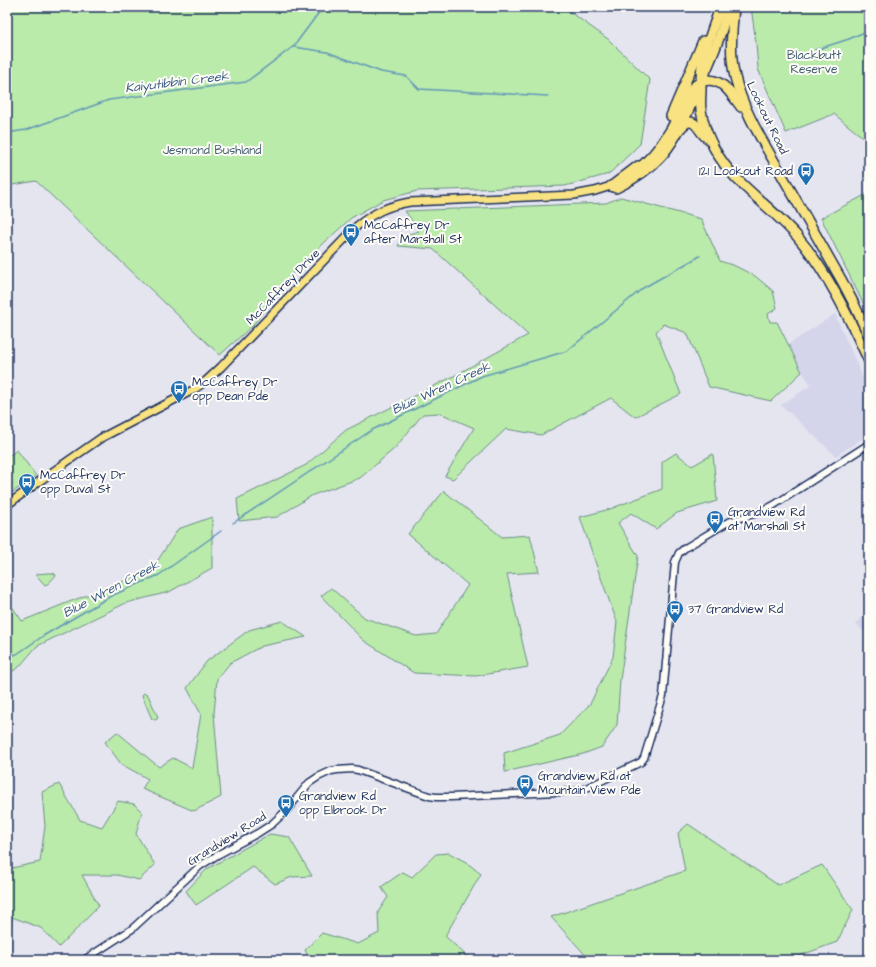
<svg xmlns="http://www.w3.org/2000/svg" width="876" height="967" font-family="'Architects Daughter',sans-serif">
	<rect width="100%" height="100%" fill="#e5e5f0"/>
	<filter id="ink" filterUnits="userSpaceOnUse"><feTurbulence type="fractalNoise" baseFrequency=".025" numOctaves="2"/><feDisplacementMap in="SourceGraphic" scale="8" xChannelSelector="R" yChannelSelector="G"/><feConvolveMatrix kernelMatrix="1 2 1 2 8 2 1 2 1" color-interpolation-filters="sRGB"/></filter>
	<g filter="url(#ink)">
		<g fill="#d4d4eb">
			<path d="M835 314 869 392V434L836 456 781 405 811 385 786 346Z"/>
			<path d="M869 610V636L856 624Z"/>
		</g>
		<g fill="#baebaa" stroke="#6a8d84">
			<path d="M7 7H563L608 39 650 80 640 144 609 174 565 186 417 191 383 200 351 218 295 270 253 325 220 355 36 181 7 186Z"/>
			<path d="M751 7H869V141L856 132 834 114 786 133 758 69 756 43Z"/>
			<path d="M869 193V315L865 307 821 218Z"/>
			<path d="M621 197 701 219 720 261 735 266 755 276 773 291 777 308 768 314 770 322H777L802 372 771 401 709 387 687 333 663 324 656 332 681 394 635 417 611 398 541 435 506 429 453 479 445 476 474 428 440 413 423 414 395 448 360 478 313 495 277 517 239 521 237 499 306 465 346 430 452 377 528 335 433 249 398 246 403 236 419 231 405 211 606 203Z"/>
			<path d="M17 450 36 476 7 496V457Z"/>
			<path d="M676 453 692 466 713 454 717 501 677 513 656 529 631 513 618 523 638 556 620 680 617 725 602 747 583 754 505 772 504 753 560 735 590 704 613 657 617 622 597 567 580 517 610 509 662 489V462Z"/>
			<path d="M444 491 502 537 530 535 539 572 507 574 528 667 476 676 414 673 363 640 321 596 331 588 365 618 416 636 436 634 468 585 408 534Z"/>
			<path d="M212 517V568L169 592 126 603 37 646 19 667 7 675V604L9 602 22 621 74 600 151 571 178 529Z"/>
			<path d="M47 573H53L55 574 56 575 49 583 45 585 36 575 37 574Z"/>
			<path d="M282 621 306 637 262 646 230 663 217 679 214 714 221 797 194 811 142 789 148 779 121 764 105 742 117 732 159 767 173 758 192 768 201 714 187 688 207 661 249 630Z"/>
			<path d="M144 693 147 694 148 695 157 715 158 718 156 720 152 719 143 698 142 695Z"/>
			<path d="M59 784 80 820 102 827 118 801 134 804 142 812 136 834 155 865 139 880 117 875H82L99 906 59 947 41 928 12 917 9 960H7V866L12 868 40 862 45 826 42 792Z"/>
			<path d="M688 824 778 885 822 865 853 910 837 942 799 956 769 960H590L551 917 685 871 678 833Z"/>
			<path d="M270 834 289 837 312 876 292 877 275 884 253 867 196 905 186 891 207 869Z"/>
			<path d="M449 853 466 862 481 874 445 936 471 960H310L305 950 322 933 358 944 379 933 378 912 388 897 381 887 403 872 412 877 436 854Z"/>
		</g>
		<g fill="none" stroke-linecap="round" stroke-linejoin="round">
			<g stroke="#6397b8" stroke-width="1.5">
				<path d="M294 47 327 52 381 72 406 76 419 89 548 96"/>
				<path d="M815 50 849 39 869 30"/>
				<path d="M7 133 26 130 109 100 246 82 294 46 323 7"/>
				<path d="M233 523 372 430 482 376 567 351 643 288 700 256"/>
				<path d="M7 657 17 654 43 636 111 596 159 575 221 531"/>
			</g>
			<defs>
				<path id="minor" d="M84 960 132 929 200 866 219 854 258 833 272 824 287 810 309 783 318 777 331 771 337 770 352 769 358 770 429 796 436 797H451L580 791 641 762 644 758 663 696 675 562 679 553 685 548 728 522 763 511 774 505 869 444"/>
				<path id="major" d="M7 505 48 475 101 438 193 390 206 381 221 367 357 226C375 212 387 206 410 202L574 195 595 191 611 186"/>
				<g id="highway">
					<path d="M720 7C714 26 706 45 702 65 701 73 701 81 701 89 701 96 700 103 701 110 705 136 719 161 737 179 756 198 778 215 796 235 828 272 849 318 869 361"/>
					<path d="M734 7C732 30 729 54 735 77 743 110 762 140 779 170 800 207 821 244 842 281L854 304 869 336"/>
					<path d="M671 116 703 41"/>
					<path d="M680 129C694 112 698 131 706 137"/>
					<path d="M634 172C649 161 661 146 670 131 678 118 682 102 691 90 694 85 698 83 704 81 721 76 732 95 741 107"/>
					<path d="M613 185 638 166"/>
					<path d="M611 186 616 188C634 179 650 169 663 154 678 136 687 114 696 93 709 64 721 38 728 7"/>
				</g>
			</defs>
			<use href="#minor" stroke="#1b2f5e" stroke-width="9"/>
			<use href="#major" stroke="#1b2f5e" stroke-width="10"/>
			<use href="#highway" stroke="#1b2f5e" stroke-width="12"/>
			<use href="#minor" stroke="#fdfcf7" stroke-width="6"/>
			<use href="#major" stroke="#f8e281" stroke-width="7"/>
			<use href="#highway" stroke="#f8e281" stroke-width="9"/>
		</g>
	</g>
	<defs>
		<symbol id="bus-pin" viewBox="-11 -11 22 30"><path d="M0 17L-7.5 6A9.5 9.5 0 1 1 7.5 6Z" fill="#1f6fb2" stroke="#fdfcf7"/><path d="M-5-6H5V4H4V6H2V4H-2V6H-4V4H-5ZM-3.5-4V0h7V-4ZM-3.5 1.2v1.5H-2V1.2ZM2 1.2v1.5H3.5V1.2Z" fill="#fff"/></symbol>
	</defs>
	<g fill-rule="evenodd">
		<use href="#bus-pin" x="796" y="161" width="20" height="27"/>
		<use href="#bus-pin" x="341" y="222" width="20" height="27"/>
		<use href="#bus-pin" x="169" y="379" width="20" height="27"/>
		<use href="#bus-pin" x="17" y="472" width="20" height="27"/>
		<use href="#bus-pin" x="705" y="509" width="20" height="27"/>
		<use href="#bus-pin" x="665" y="599" width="20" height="27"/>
		<use href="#bus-pin" x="515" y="773" width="20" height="27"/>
		<use href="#bus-pin" x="276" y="793" width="20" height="27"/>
	</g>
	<g text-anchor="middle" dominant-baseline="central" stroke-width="4" stroke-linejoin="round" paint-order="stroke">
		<g font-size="12" fill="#435e71" stroke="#fdfcf7">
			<text x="814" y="55">Blackbutt<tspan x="814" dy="14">Reserve</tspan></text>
			<text x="212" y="150">Jesmond Bushland</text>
		</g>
		<g font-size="12" fill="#1b2f5e" stroke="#fdfcf7">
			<text transform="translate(767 118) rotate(64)">Lookout Road</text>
			<text transform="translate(283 287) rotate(-46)">McCaffrey Drive</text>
			<text transform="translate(227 839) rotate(-32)">Grandview Road</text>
		</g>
		<g font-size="12" fill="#1b2f5e" stroke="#fdfcf7" text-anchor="start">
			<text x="793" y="171" text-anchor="end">121 Lookout Road</text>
			<text x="364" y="225">McCaffrey Dr<tspan x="364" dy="14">after Marshall St</tspan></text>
			<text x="192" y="382">McCaffrey Dr<tspan x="192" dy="14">opp Dean Pde</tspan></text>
			<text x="40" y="475">McCaffrey Dr<tspan x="40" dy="14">opp Duval St</tspan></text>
			<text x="728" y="512">Grandview Rd<tspan x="728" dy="14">at Marshall St</tspan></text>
			<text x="688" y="609">37 Grandview Rd</text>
			<text x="538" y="776">Grandview Rd at<tspan x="538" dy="14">Mountain View Pde</tspan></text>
			<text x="299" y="796">Grandview Rd<tspan x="299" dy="14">opp Elbrook Dr</tspan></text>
		</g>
		<g font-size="13" font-style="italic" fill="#395a84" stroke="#fdfcf7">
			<text transform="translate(177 82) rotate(-7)">Kaiyutibbin Creek</text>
			<text transform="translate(441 388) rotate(-25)">Blue Wren Creek</text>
			<text transform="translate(111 589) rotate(-28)">Blue Wren Creek</text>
		</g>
	</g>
	<rect width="876" height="967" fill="none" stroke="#fdfcf7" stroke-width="24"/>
	<rect x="12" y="12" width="852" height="943" fill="none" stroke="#1b2f5e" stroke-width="1.5" filter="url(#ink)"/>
</svg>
